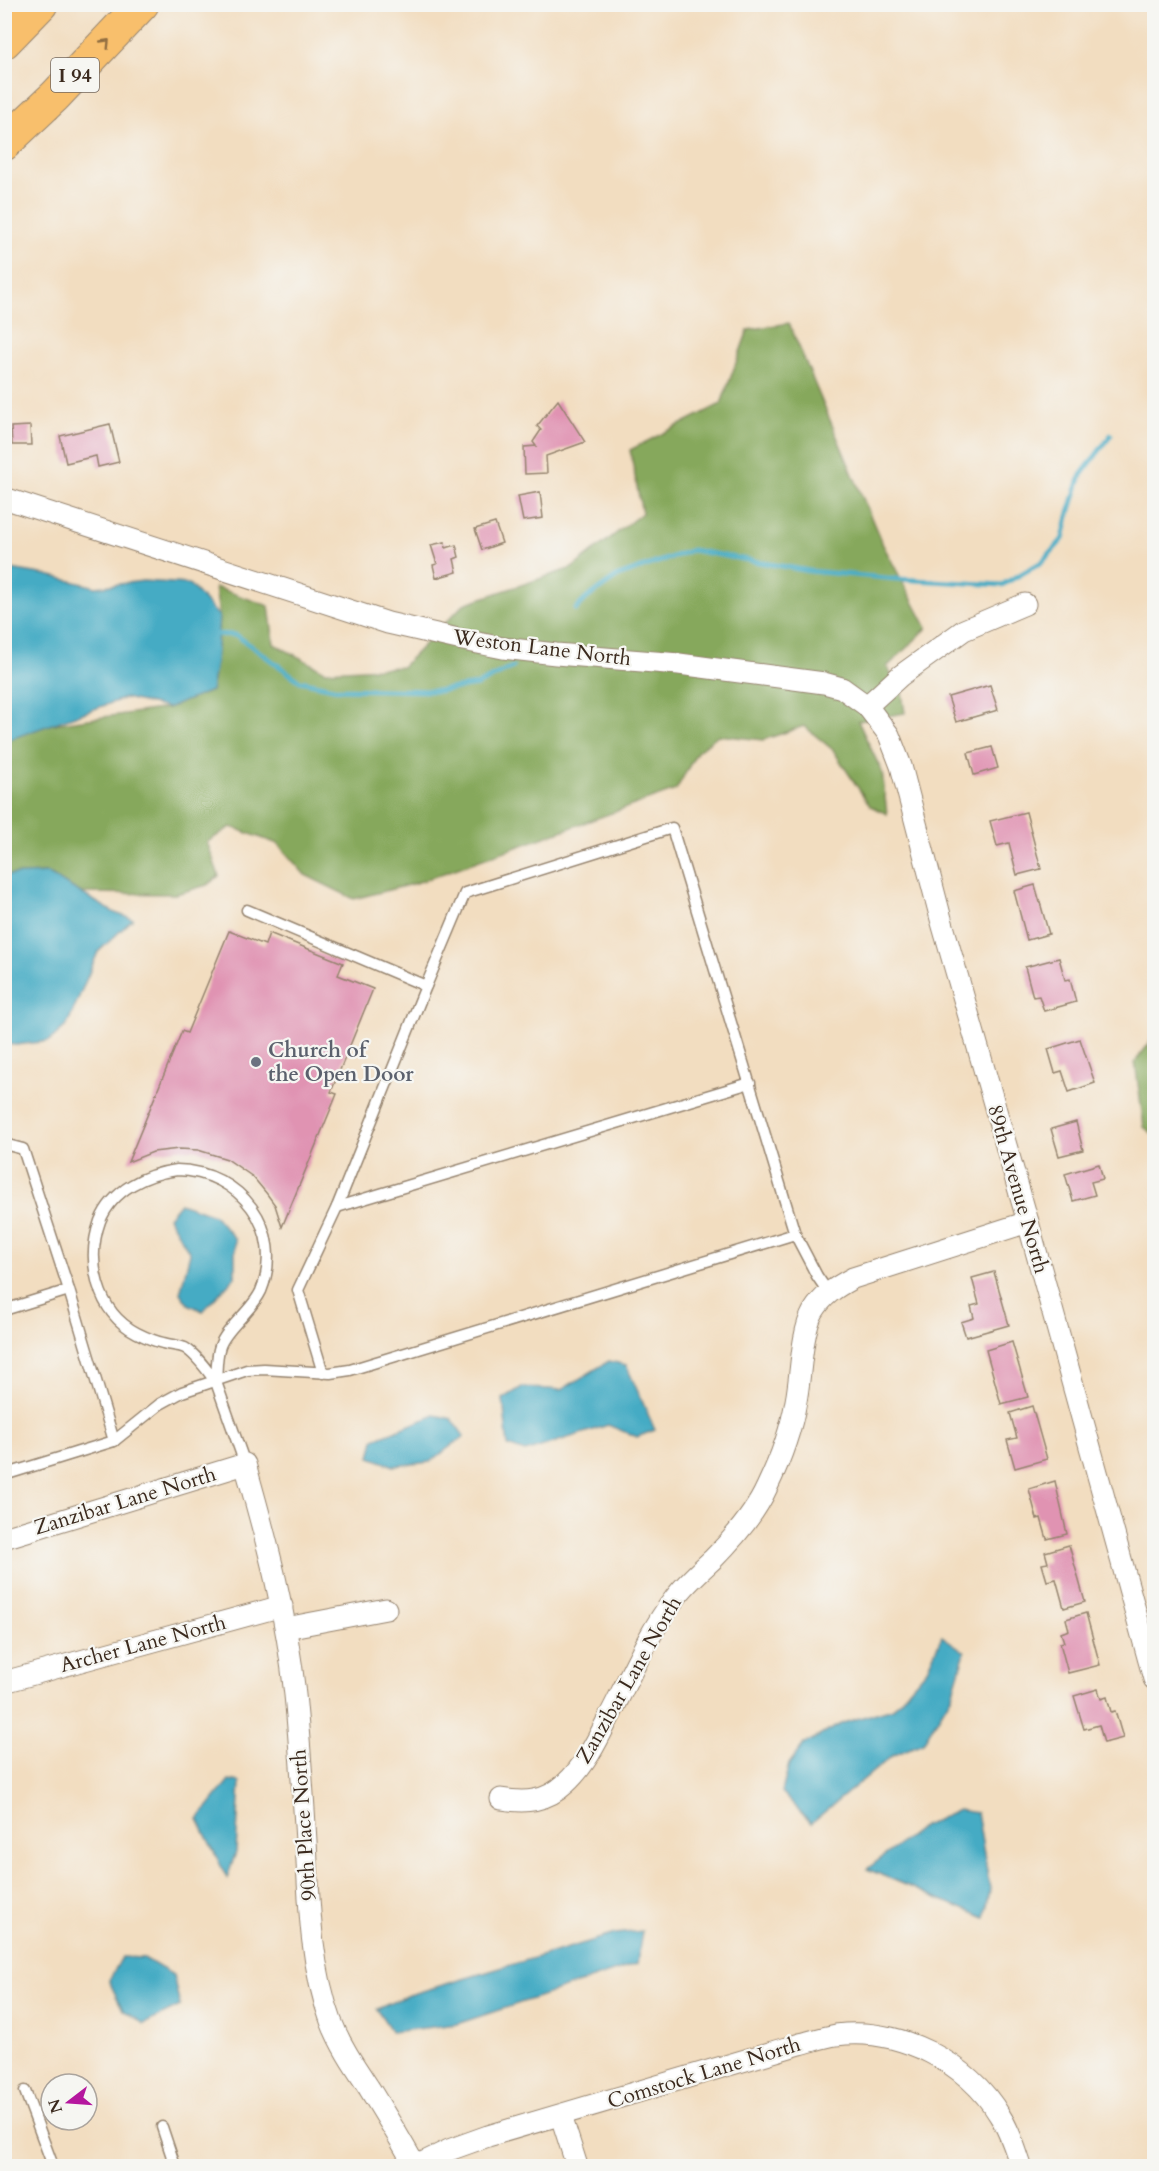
<svg xmlns="http://www.w3.org/2000/svg" width="1159" height="2171" font-family="Cardo,serif">
	<rect width="100%" height="100%" fill="#f6f6f2"/>
	<filter id="ink" filterUnits="userSpaceOnUse"><feTurbulence type="fractalNoise" baseFrequency=".0167" numOctaves="2"/><feDisplacementMap in="SourceGraphic" scale="12" xChannelSelector="R" yChannelSelector="G"/><feConvolveMatrix kernelMatrix="1 2 1 2 8 2 1 2 1" color-interpolation-filters="sRGB"/></filter>
	<filter id="wash" filterUnits="userSpaceOnUse"><feTurbulence type="fractalNoise" baseFrequency=".008" numOctaves="4" result="noise"/><feDisplacementMap in="SourceGraphic" scale="24" xChannelSelector="R" yChannelSelector="G"/><feGaussianBlur stdDeviation="1.35" result="paint"/><feColorMatrix in="noise" values="0 0 0 0 0 0 0 0 0 0 0 0 0 0 0 0 0 1.4 0 .05"/><feComposite in="paint" operator="in"/></filter>
	<g filter="url(#wash)">
		<rect width="100%" height="100%" fill="#f2ddc0"/>
		<g fill="#86a85c" stroke="#60693d" stroke-width="1.5">
			<path d="M789 323 881 541 927 628 887 667 902 693 905 713 858 721 882 772 887 814 870 806 833 750 804 726 763 740 718 735 697 752 676 790 416 883 354 899 305 875 278 844 231 827 207 842 219 876 207 885 176 894 81 893 47 873 5 875V741L46 725 168 708 211 691 216 662 219 616 215 587 269 606 274 644 325 671 402 667 464 604 572 568 642 513 630 450 721 404 748 330Z"/>
			<path d="M1154 1037V1135L1144 1127 1135 1062Z"/>
		</g>
		<g fill="#44abc4" stroke="#406a71" stroke-width="1.5">
			<path d="M5 568 47 575 96 587 143 581 189 584 219 616 216 662 211 691 168 708 125 698 5 741Z"/>
			<path d="M47 873 115 913 133 919 98 952 67 1025 49 1041 16 1045 5 1044V875Z"/>
			<path d="M180 1203 214 1215 235 1239V1277L203 1311 188 1304 180 1293 190 1253 168 1217Z"/>
			<path d="M609 1361 626 1365 655 1430 637 1437 608 1425 525 1452 508 1446 503 1399 522 1387 561 1390Z"/>
			<path d="M435 1415 452 1419 464 1436 430 1462 394 1466 370 1457 374 1439Z"/>
			<path d="M942 1636 965 1652 952 1695 923 1743 892 1756 811 1823 782 1792 789 1764 804 1744 843 1723 893 1708 927 1669Z"/>
			<path d="M229 1780 240 1782 236 1852 227 1878 198 1819Z"/>
			<path d="M958 1810 977 1813 990 1889 985 1918 867 1869 922 1827Z"/>
			<path d="M642 1931 637 1964 457 2024 392 2032 377 2009 406 1996 615 1934Z"/>
			<path d="M122 1957 144 1958 173 1975 180 2006 144 2024 123 2010 109 1981Z"/>
		</g>
		<g fill="none" stroke-linecap="round" stroke-linejoin="round">
			<g stroke="#44abc4" stroke-width="5">
				<path d="M576 609 587 598 618 576 692 550 809 571 897 579 1002 585 1042 562 1063 539 1068 516 1081 475 1111 435"/>
				<path d="M211 634 236 635 300 681 338 689 437 691 477 685 513 667"/>
			</g>
		</g>
		<g id="blocks">
			<g fill="#e093b2">
				<path d="M558 400 585 442 546 456 547 473 525 474 524 447 536 446 533 442 541 430 537 426Z"/>
				<path d="M110 424 119 462 98 467 96 456 66 463 60 436Z"/>
				<path d="M30 426 31 445H12L11 427Z"/>
				<path d="M540 492 543 518 523 521 518 496Z"/>
				<path d="M495 523 502 543 482 550 475 529Z"/>
				<path d="M445 542 446 548 456 545 459 557 454 559 457 572 436 578 433 565 437 564 431 545Z"/>
				<path d="M990 685 998 710 956 722 948 697Z"/>
				<path d="M992 747 998 768 974 775 968 753Z"/>
				<path d="M1026 812 1041 869 1017 875 1009 843 997 846 990 821Z"/>
				<path d="M1035 885 1049 934 1027 940 1014 891Z"/>
				<path d="M229 931 265 945 269 933 343 963 338 975 373 989 331 1092 337 1094 282 1227 275 1205 267 1194 253 1177 227 1159 198 1150 179 1149 153 1152 128 1162 182 1031 187 1033Z"/>
				<path d="M1059 958 1065 980 1070 979 1076 1002 1044 1011 1039 996 1033 997 1025 967Z"/>
				<path d="M1080 1039 1095 1083 1069 1092 1062 1071 1055 1073 1048 1049Z"/>
				<path d="M1076 1122 1083 1150 1059 1156 1051 1129Z"/>
				<path d="M1099 1164 1103 1179 1091 1182 1095 1195 1073 1201 1065 1174Z"/>
				<path d="M994 1272 1009 1325 966 1337 961 1322 974 1318 971 1306 979 1304 972 1278Z"/>
				<path d="M1012 1342 1028 1397 1001 1404 986 1350Z"/>
				<path d="M1032 1406 1047 1459 1015 1468 1007 1440 1017 1438 1010 1413Z"/>
				<path d="M1055 1481 1067 1534 1047 1539 1041 1518 1037 1519 1029 1489Z"/>
				<path d="M1069 1545 1085 1602 1064 1608 1056 1579 1047 1581 1042 1564 1048 1563 1045 1552Z"/>
				<path d="M1086 1613 1100 1665 1068 1673 1060 1643 1064 1642 1061 1633 1069 1630 1066 1619Z"/>
				<path d="M1098 1689 1101 1699 1107 1697 1111 1712 1115 1711 1123 1738 1104 1743 1099 1725 1084 1729 1074 1696Z"/>
			</g>
		</g>
	</g>
	<g filter="url(#ink)">
		<use href="#blocks" fill-opacity="0" stroke="#96846f" stroke-width="1.5"/>
		<g fill="none" stroke-linecap="round" stroke-linejoin="round">
			<defs>
				<g id="service">
					<path d="M247 910 426 986 465 893 672 828 795 1234"/>
					<path d="M4 1144 23 1149 69 1290 114 1441"/>
					<path d="M177 1170C240 1171 286 1230 261 1291 252 1311 226 1328 220 1346 216 1357 217 1371 216 1382 208 1372 197 1355 185 1348 179 1345 169 1345 163 1343 154 1341 145 1337 137 1333 96 1312 86 1260 100 1221 113 1189 146 1174 177 1170Z"/>
					<path d="M337 1207 750 1083"/>
					<path d="M4 1310 69 1290"/>
					<path d="M323 1373 298 1290 337 1207 426 986"/>
					<path d="M216 1382 245 1464"/>
					<path d="M4 1475 114 1441 160 1404 182 1392 247 1370 264 1369 330 1373 350 1370 795 1234 817 1276 828 1292"/>
					<path d="M25 2091 53 2166"/>
					<path d="M162 2127 175 2166"/>
				</g>
				<g id="minor">
					<path d="M4 498 388 623 458 639 503 648 556 654 679 664 824 683 842 688 867 706 889 735 901 766 941 919 1028 1222 1154 1679"/>
					<path d="M867 706 900 676 964 630 1025 604"/>
					<path d="M4 1538 245 1464C267 1541 287 1616 295 1695 300 1744 303 1792 306 1841 309 1901 310 1964 331 2021 340 2045 355 2067 369 2088 385 2114 401 2140 415 2166"/>
					<path d="M286 1628 386 1609"/>
					<path d="M4 1682 282 1606"/>
					<path d="M501 1799C525 1803 546 1802 565 1784 585 1766 597 1741 609 1717 630 1677 648 1633 675 1598 686 1583 700 1571 713 1559 734 1538 755 1514 767 1487 780 1460 791 1431 796 1401 801 1377 801 1333 813 1312 823 1295 836 1287 853 1278L1028 1222"/>
					<path d="M561 2116 577 2166"/>
					<path d="M416 2166 449 2150 488 2136 800 2044C812 2041 824 2037 836 2035 899 2027 968 2062 1000 2116 1010 2131 1015 2149 1021 2166"/>
				</g>
				<g id="motorway">
					<path d="M4 42 41 4"/>
					<path d="M4 144 55 96 142 4"/>
				</g>
			</defs>
			<use href="#service" stroke="#96846f" stroke-width="13"/>
			<use href="#minor" stroke="#96846f" stroke-width="23"/>
			<use href="#motorway" stroke="#96846f" stroke-width="35"/>
			<use href="#service" stroke="#fff" stroke-width="10"/>
			<use href="#minor" stroke="#fff" stroke-width="21"/>
			<use href="#motorway" stroke="#f8bf6c" stroke-width="33"/>
		</g>
		<defs><path id="oneway-chevron" d="M-2-3.5L2.5 0L-2 3.5" fill="none" stroke-width="1.6" stroke-linecap="round" stroke-linejoin="round" transform="scale(1.5)"/></defs>
		<use stroke="#906d41" href="#oneway-chevron" transform="translate(106 43) rotate(-46)"/>
	</g>
	<circle fill="#6b7280" stroke="#f6f6f2" stroke-width="2" cx="256" cy="1062" r="6"/>
	<g text-anchor="middle" dominant-baseline="central" stroke-width="4.5" stroke-linejoin="round" paint-order="stroke">
		<rect fill="#f6f6f2" stroke="#73675e" stroke-width="1.5" x="51" y="58" width="48" height="34" rx="4.5"/>
		<g font-size="20" font-weight="bold" fill="#3b2a1e">
			<text x="75" y="75">I 94</text>
		</g>
		<g font-size="21" fill="#3b2a1e" stroke="#f6f6f2">
			<text transform="translate(542 648) rotate(7)">Weston Lane North</text>
			<text transform="translate(1018 1189) rotate(74)">89th Avenue North</text>
			<text transform="translate(125 1501) rotate(-17)">Zanzibar Lane North</text>
			<text transform="translate(143 1644) rotate(-15)">Archer Lane North</text>
			<text transform="translate(629 1680) rotate(-60)">Zanzibar Lane North</text>
			<text transform="translate(304 1825) rotate(-94)">90th Place North</text>
			<text transform="translate(704 2073) rotate(-17)">Comstock Lane North</text>
		</g>
		<g font-size="21" font-weight="bold" fill="#5b616d" stroke="#f6f6f2" text-anchor="start">
			<text x="268" y="1050">Church of<tspan x="268" dy="24">the Open Door</tspan></text>
		</g>
	</g>
	<rect width="1159" height="2171" fill="none" stroke="#f6f6f2" stroke-width="24"/>
	<g transform="translate(69 2102) rotate(253)"><circle r="28" fill="#f6f6f2" stroke="#aba49d" stroke-width="1.5"/>
	<path d="M0-4.5L10 22L0 15L-10 22Z" fill="#b5179e"/>
	<text y="-9" font-size="16" font-weight="bold" text-anchor="middle" fill="#3b2a1e">N</text>
	</g>
</svg>
